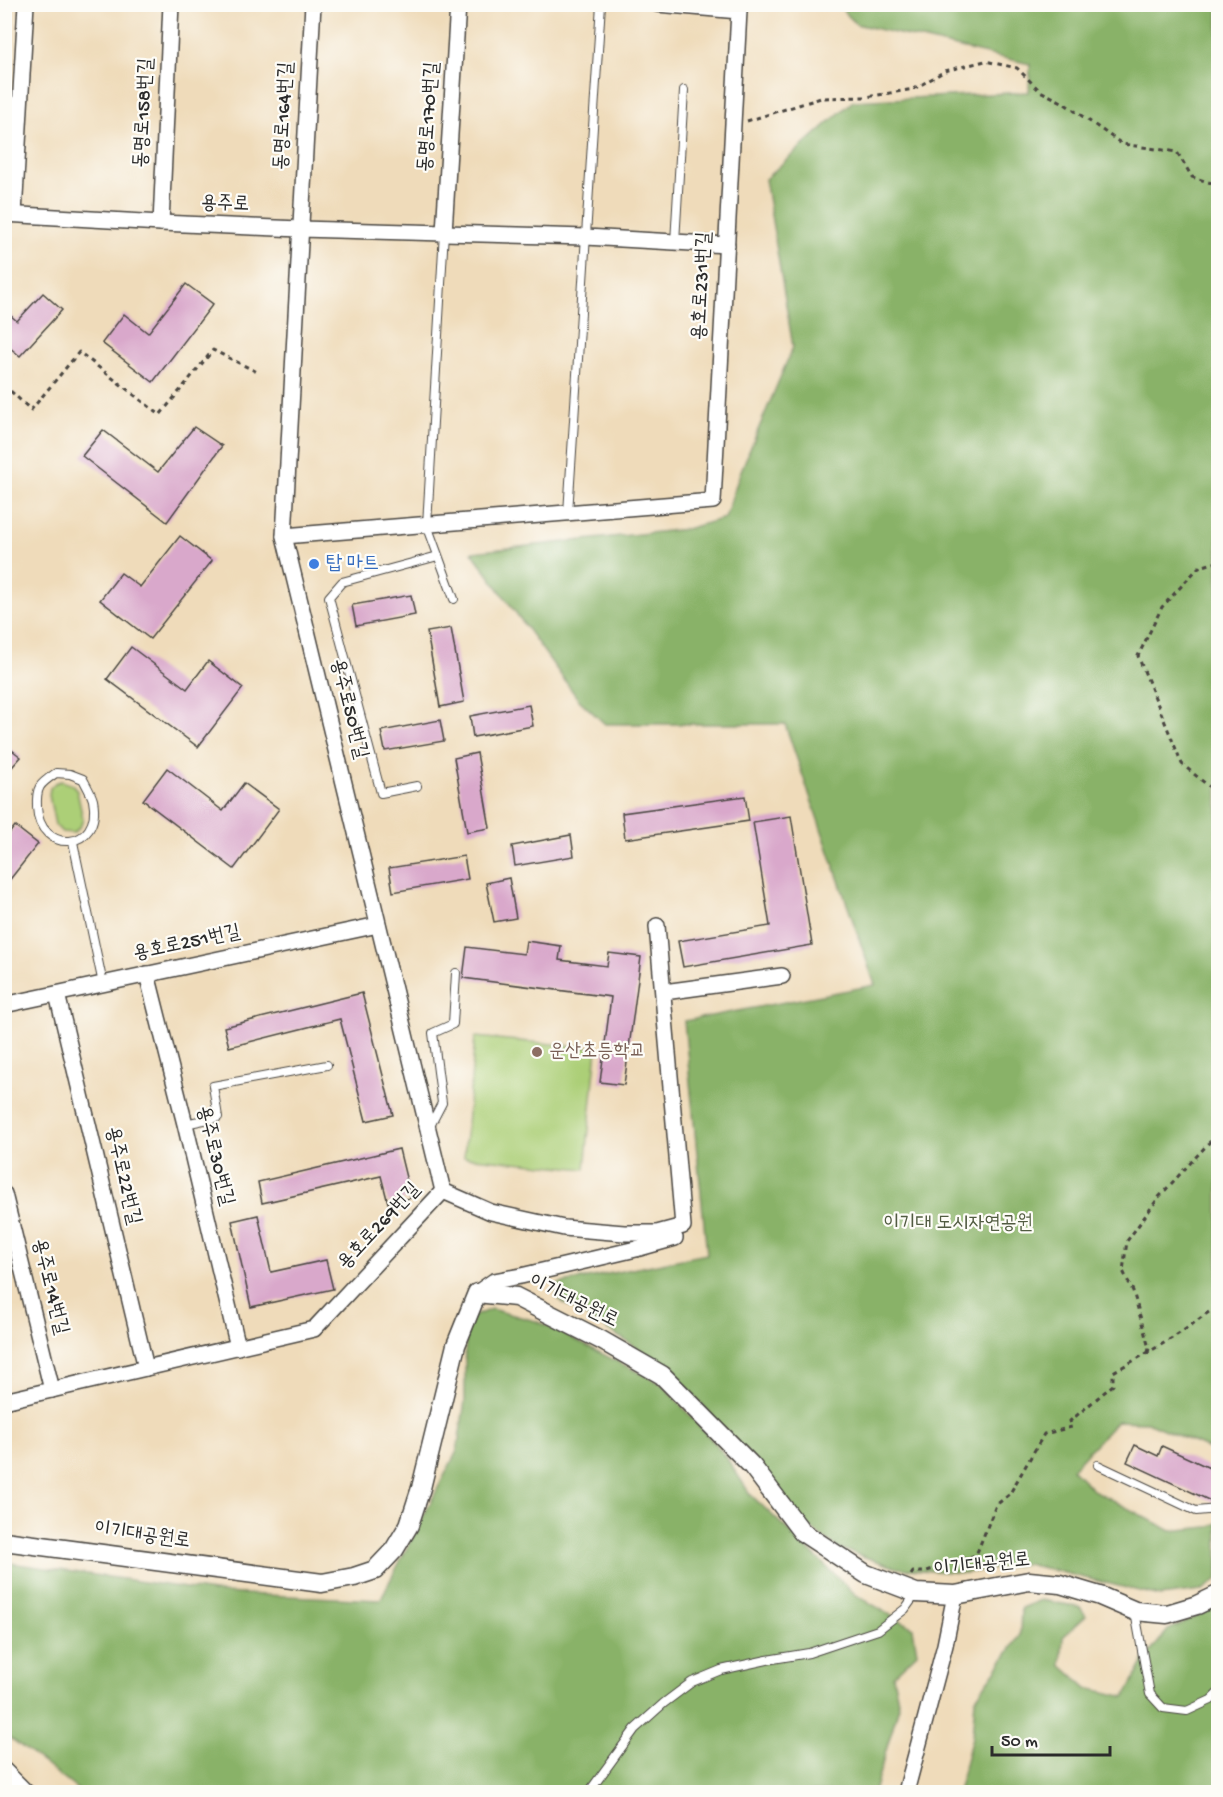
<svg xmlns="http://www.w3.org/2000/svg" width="1223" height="1797" font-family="'Gochi Hand','Poor Story',sans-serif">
	<rect width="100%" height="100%" fill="#fdfcf7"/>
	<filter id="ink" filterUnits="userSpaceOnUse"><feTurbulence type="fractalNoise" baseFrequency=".0167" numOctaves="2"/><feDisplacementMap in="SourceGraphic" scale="12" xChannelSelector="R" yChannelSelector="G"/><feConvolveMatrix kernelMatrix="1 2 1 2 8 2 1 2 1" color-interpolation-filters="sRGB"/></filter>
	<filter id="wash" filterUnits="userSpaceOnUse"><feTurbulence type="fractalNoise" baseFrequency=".008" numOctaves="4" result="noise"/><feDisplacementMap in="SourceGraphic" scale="24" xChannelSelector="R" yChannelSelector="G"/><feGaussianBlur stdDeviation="1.35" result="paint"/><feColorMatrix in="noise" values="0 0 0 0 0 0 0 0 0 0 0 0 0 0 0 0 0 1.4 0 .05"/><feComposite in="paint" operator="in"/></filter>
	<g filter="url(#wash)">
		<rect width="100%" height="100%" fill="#efdbba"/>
		<g fill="#accf77" stroke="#6c7d51" stroke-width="1.5">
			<path d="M61 781 73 785 77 791 83 819 81 825 74 833 62 832 55 825 49 795 50 788 55 783Z"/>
			<path d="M475 1037 597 1048 585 1169 464 1157Z"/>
		</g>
		<g fill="#89b268" stroke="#5a6e4a" stroke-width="1.5">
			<path d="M838 5H1218V1453L1147 1422 1117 1421 1072 1469 1093 1490 1171 1531 1207 1527 1218 1523V1579L1201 1591 1160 1596 1027 1564 965 1573 933 1571 897 1568 839 1548 806 1525 726 1431 667 1366 556 1298 558 1284 707 1254 684 1021 875 985 785 724H605L578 699 472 552 686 529 725 518 740 473 793 347 765 179 853 101 1029 92 1030 64 856 24Z"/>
			<path d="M491 1309 539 1322 662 1384 724 1454 750 1494 856 1595 913 1628 917 1653 893 1676 899 1706 874 1792H81L5 1734 4 1562 221 1593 380 1600 457 1451 465 1401V1356L467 1319Z"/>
			<path d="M1041 1600 1080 1607 1086 1616 1063 1637 1061 1665 1087 1688 1125 1697 1145 1659 1168 1630 1218 1606V1792H958L972 1737 975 1699 997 1669 1020 1635 1021 1608Z"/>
		</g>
		<g id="blocks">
			<g fill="#d9a8cb">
				<path d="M186 284 213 304 153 382 102 343 124 314 148 333Z"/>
				<path d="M43 293 62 310 20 356 4 343V310L17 321Z"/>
				<path d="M194 427 222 446 167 522 82 456 103 430 158 472Z"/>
				<path d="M180 536 212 561 150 639 100 600 121 573 140 587Z"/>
				<path d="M411 595 415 615 356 626 352 605Z"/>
				<path d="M451 628 464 702 440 707 427 632Z"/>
				<path d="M131 647 187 689 208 661 243 688 198 747 107 679Z"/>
				<path d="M529 705 533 726 473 737 470 716Z"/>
				<path d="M440 720 444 741 385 751 381 731Z"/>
				<path d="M4 744 21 757 4 776Z"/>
				<path d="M477 753 490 828 467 832 454 758Z"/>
				<path d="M167 768 223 811 244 783 279 809 234 869 143 800Z"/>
				<path d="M745 796 749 821 625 839 622 813Z"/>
				<path d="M791 816 812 945 683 967 678 941 770 926 753 822Z"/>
				<path d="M15 826 38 844 4 887V840Z"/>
				<path d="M571 835 574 856 515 866 512 846Z"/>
				<path d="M464 856 468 879 393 892 389 868Z"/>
				<path d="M509 878 516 918 494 922 486 883Z"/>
				<path d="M526 941 561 946 559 960 607 966 609 953 641 957 624 1085 600 1082 611 997 463 978 467 947 524 954Z"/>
				<path d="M362 993 393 1115 366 1121 340 1019 229 1047 224 1027Z"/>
				<path d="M399 1149 411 1198 388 1203 381 1176 262 1203 258 1182Z"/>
				<path d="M258 1215 271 1272 326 1260 333 1289 251 1307 232 1221Z"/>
				<path d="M1135 1445 1158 1456 1162 1446 1216 1471 1212 1481 1218 1484V1503H1215L1127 1462Z"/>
			</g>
		</g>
	</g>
	<g filter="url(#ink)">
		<use href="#blocks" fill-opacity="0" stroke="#484540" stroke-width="1.5"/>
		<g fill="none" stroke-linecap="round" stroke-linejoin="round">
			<defs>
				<g id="service">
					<path d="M444 232 427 525 454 599"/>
					<path d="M675 242 684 90"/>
					<path d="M568 513 601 4"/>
					<path d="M56 773 70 774 83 779C86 785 91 793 93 800 103 852 39 855 37 807 36 786 40 784 56 773Z"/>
					<path d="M417 786 381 793 329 597 342 582 438 556"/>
					<path d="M73 842 103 984"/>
					<path d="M185 1124 218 1117 213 1086 327 1065"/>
					<path d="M429 1128 442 1103 433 1033 453 1024 456 973"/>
					<path d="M1098 1465 1196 1511 1218 1509"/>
					<path d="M1135 1612 1150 1694 1163 1708 1187 1711 1211 1700 1218 1693"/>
					<path d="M589 1792 635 1729 664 1703 692 1682 721 1670 767 1660 809 1653 878 1630 905 1609 915 1595"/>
				</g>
				<g id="minor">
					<path d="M313 4 284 536 443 1191"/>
					<path d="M4 214 161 223 300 229 586 237 727 245"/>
					<path d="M14 214 26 4"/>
					<path d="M161 223 171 4"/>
					<path d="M444 232 458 4"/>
					<path d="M284 536 713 501 739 11 657 4"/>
					<path d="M147 974 185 1124 238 1347"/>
					<path d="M664 992 782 976"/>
					<path d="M57 994 146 1368"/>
					<path d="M4 1005 378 925"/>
					<path d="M443 1191 491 1212 564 1228 624 1233H657L683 1226 657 926"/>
					<path d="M4 1194 52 1390"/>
					<path d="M477 1293 494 1281 521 1276 636 1249 675 1238"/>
					<path d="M4 1401 314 1329 443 1191"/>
					<path d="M4 1770 26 1792"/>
					<path d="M906 1792 945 1645 955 1595"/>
				</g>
				<path id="tertiary" d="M4 1541 322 1583 354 1577 375 1570 394 1550 409 1525 421 1488 456 1345 477 1293 516 1297 601 1340 662 1375 752 1466 802 1532 866 1574 916 1593 955 1595 1029 1581 1060 1584 1100 1596 1135 1611 1167 1614 1197 1605 1218 1595"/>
			</defs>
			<use href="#service" stroke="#484540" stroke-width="10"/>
			<use href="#minor" stroke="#484540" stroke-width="18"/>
			<use href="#tertiary" stroke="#484540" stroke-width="21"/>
			<g stroke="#484540" stroke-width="3" stroke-dasharray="4.5 4.5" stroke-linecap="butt">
				<path d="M747 121 821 98 866 97 914 89 945 71 985 61 1017 68 1040 91 1062 102 1122 144 1177 152 1192 177 1218 185"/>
				<path d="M4 385 31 410 79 352 160 415 213 350 259 373"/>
				<path d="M1218 562 1199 567 1162 607 1138 656 1182 764 1218 794"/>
				<path d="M1148 1353 1149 1348 1133 1291 1123 1271 1127 1241 1159 1197 1218 1133"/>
				<path d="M911 1575 913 1572H924L976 1555 996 1505 1009 1495 1044 1434 1072 1427 1070 1421 1113 1385V1372C1137 1359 1160 1346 1183 1331 1195 1323 1205 1313 1218 1307"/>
			</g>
			<use href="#service" stroke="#fff" stroke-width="8"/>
			<use href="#minor" stroke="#fff" stroke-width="15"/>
			<use href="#tertiary" stroke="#fff" stroke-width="18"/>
		</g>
	</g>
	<circle fill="#3f7fe0" stroke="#fdfcf7" stroke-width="2" cx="314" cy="564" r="6"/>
	<circle fill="#8d6e63" stroke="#fdfcf7" stroke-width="2" cx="537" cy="1052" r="6"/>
	<g text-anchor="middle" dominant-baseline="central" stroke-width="4.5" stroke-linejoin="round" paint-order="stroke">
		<g font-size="20" fill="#2b2b2b" stroke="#fdfcf7">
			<text transform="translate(145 113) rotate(-87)">동명로158번길</text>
			<text transform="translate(285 116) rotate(-87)">동명로164번길</text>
			<text transform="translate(430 117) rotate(-86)">동명로170번길</text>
			<text transform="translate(225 205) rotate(2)">용주로</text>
			<text transform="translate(703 286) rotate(-87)">용호로231번길</text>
			<text transform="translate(348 709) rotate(76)">용주로50번길</text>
			<text transform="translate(187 944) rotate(-12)">용호로251번길</text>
			<text transform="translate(214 1156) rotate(76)">용주로30번길</text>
			<text transform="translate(122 1176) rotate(77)">용주로22번길</text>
			<text transform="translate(380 1227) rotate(-47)">용호로269번길</text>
			<text transform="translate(49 1287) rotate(76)">용주로14번길</text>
			<text transform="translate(573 1302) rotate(26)">이기대공원로</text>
			<text transform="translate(142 1536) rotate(8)">이기대공원로</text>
			<text transform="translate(982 1566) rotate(-6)">이기대공원로</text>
		</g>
		<g font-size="20" fill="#366cbe" stroke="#fdfcf7" text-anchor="start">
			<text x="326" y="564">탑 마트</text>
		</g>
		<g font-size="20" fill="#785e54" stroke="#fdfcf7" text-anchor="start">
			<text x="549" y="1052">운산초등학교</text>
		</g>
		<g font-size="20" fill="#525c42" stroke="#fdfcf7">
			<text x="958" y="1224">이기대 도시자연공원</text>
		</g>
	</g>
	<rect width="1223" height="1797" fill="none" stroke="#fdfcf7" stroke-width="24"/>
	<path d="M992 1746v9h118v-9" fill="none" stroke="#2b2b2b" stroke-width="3"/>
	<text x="1001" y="1746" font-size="18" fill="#2b2b2b" stroke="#fdfcf7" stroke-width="4.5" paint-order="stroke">50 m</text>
</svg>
